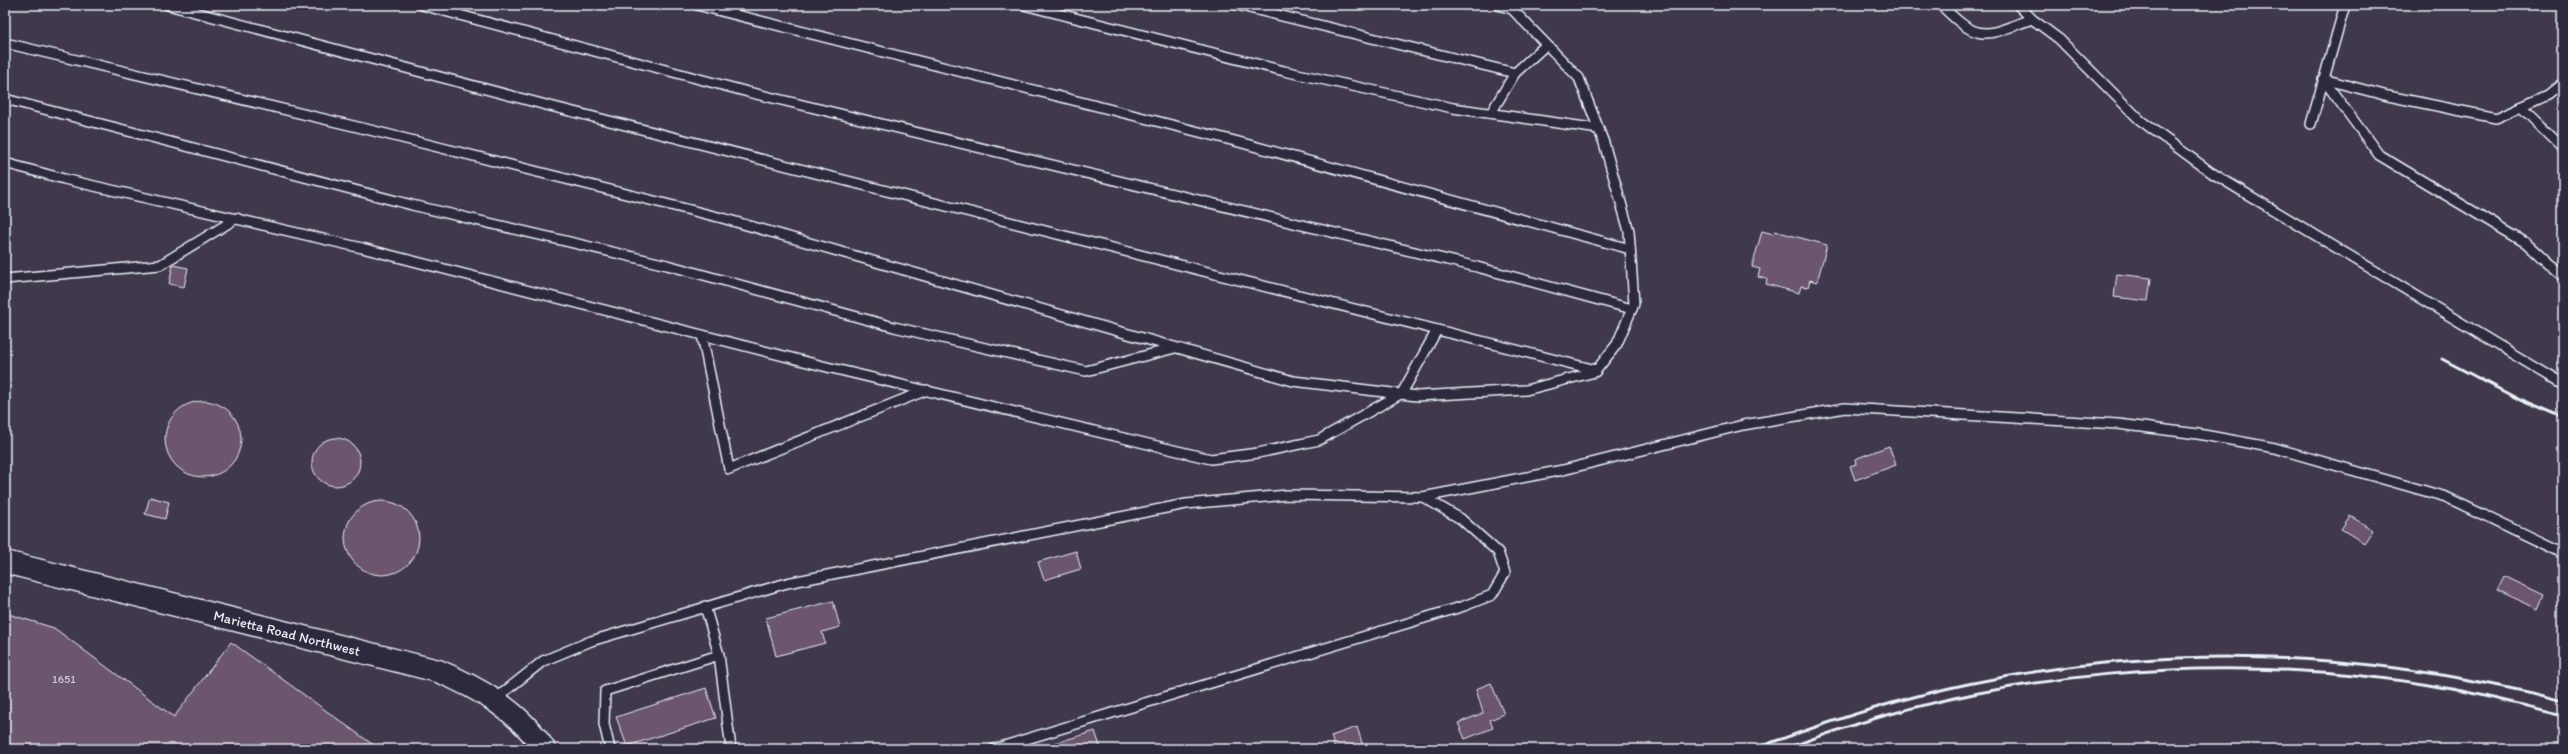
<svg xmlns="http://www.w3.org/2000/svg" width="2568" height="754" font-family="Itim,sans-serif">
	<style>
		.built { fill: #41384b }
		.building { fill: #6c576d; stroke: #e8f1f8 }
		.lines { fill: none; stroke-linecap: round; stroke-linejoin: round }
		.service-casing { stroke: #e8f1f8; stroke-width: 12 }
		.tertiary-casing { stroke: #e8f1f8; stroke-width: 25 }
		.service { stroke: #2f2a3d; stroke-width: 9 }
		.tertiary { stroke: #2f2a3d; stroke-width: 22 }
		.rail { stroke: #e8f1f8; stroke-width: 3 }
		.labels { text-anchor: middle; stroke-width: 3.5; stroke-linejoin: round; paint-order: stroke }
		.number-label { font-size: 12px; fill: #c9cad5 }
		.street-label { font-size: 14px; fill: #e8f1f8; stroke: #2f2a3d }
	</style>
	<rect width="100%" height="100%" fill="#2f2a3d"/>
	<filter id="ink" filterUnits="userSpaceOnUse"><feTurbulence type="fractalNoise" baseFrequency=".025" numOctaves="2"/><feDisplacementMap in="SourceGraphic" scale="8" xChannelSelector="R" yChannelSelector="G"/><feConvolveMatrix kernelMatrix="1 2 1 2 8 2 1 2 1" color-interpolation-filters="sRGB"/></filter>
	<g filter="url(#ink)">
		<!-- built -->
		<rect class="built" x="5" y="5" width="2558" height="744"/>
		<!-- building -->
		<g class="building">
			<path d="M1762 231 1774 234 1775 231 1827 245 1817 282 1810 280 1808 287 1801 286 1799 293 1766 284 1767 279 1758 277 1760 269 1752 267Z"/>
			<path d="M173 265 188 268 184 287 169 284Z"/>
			<path d="M2117 274 2151 278 2148 301 2114 297Z"/>
			<circle cx="203" cy="439" r="38"/>
			<circle cx="336" cy="462" r="24"/>
			<path d="M1889 446 1896 465 1855 480 1850 466 1856 464 1855 459Z"/>
			<path d="M150 497 169 502 165 519 145 514Z"/>
			<circle cx="382" cy="538" r="37"/>
			<path d="M2350 516 2373 530 2364 543 2341 529Z"/>
			<path d="M1076 551 1081 569 1044 580 1038 562Z"/>
			<path d="M2504 576 2544 595 2538 609 2497 590Z"/>
			<path d="M833 601 840 627 822 632 825 643 776 656 766 618Z"/>
			<path d="M5 613 54 628 174 717 231 642 379 749H5Z"/>
			<path d="M1491 683 1504 714 1490 720 1493 728 1465 739 1458 723 1483 713 1476 689Z"/>
			<path d="M706 688 716 718 627 746 616 717Z"/>
			<path d="M1357 727 1364 749H1335L1331 736Z"/>
			<path d="M1095 731 1101 749H1049V745Z"/>
		</g>
		<g class="lines">
			<!-- service casing -->
			<g class="service-casing">
				<g id="service">
					<path d="M168 5 546 105 1596 370"/>
					<path d="M422 5 748 92 1477 267 1632 309"/>
					<path d="M697 5 1235 141 1630 249"/>
					<path d="M1024 5 1284 71 1453 108 1599 129"/>
					<path d="M1237 5 1515 73 1546 45"/>
					<path d="M1941 5C1980 44 1984 36 2032 19"/>
					<path d="M2018 5 2032 19 2059 39 2140 120 2212 173 2563 384"/>
					<path d="M5 43 366 129 722 218 1293 381 1417 396 1526 390 1595 372 1617 344 1634 304 1629 231 1604 143 1579 78 1512 9 1498 5"/>
					<path d="M2323 79 2379 155 2526 243 2563 277"/>
					<path d="M2323 79 2388 96 2496 118 2548 95 2563 83"/>
					<path d="M5 99 412 205 667 265 894 327 1086 371 1175 348"/>
					<path d="M2521 107 2563 148"/>
					<path d="M1491 113 1515 73"/>
					<path d="M2311 124 2345 5"/>
					<path d="M5 163 64 179 362 248 827 367 1211 459 1258 453 1319 440 1365 414 1402 393 1437 330"/>
					<path d="M5 279 160 265 237 218"/>
					<path d="M702 335 729 469 927 390"/>
					<path d="M719 655 731 749"/>
					<path d="M494 700 543 661 591 641 787 583 1186 504 1287 495 1423 497 1563 470 1743 425 1845 408 2118 424 2198 434 2275 448 2446 497 2563 553"/>
					<path d="M610 749 604 724 605 691 719 655 705 606"/>
					<path d="M994 749 1464 606 1492 595 1505 573 1498 552 1461 519 1423 497"/>
				</g>
			</g>
			<!-- tertiary casing -->
			<g class="tertiary-casing">
				<path id="tertiary" d="M5 562 438 671C479 688 519 711 544 749"/>
			</g>
			<!-- service -->
			<use href="#service" class="service"/>
			<!-- tertiary -->
			<use href="#tertiary" class="tertiary"/>
			<!-- rail -->
			<g class="rail">
				<path d="M2442 359 2520 400 2563 418"/>
				<path d="M1754 749C1824 723 1895 699 1968 684 2139 648 2324 648 2494 685 2517 690 2541 694 2563 701"/>
				<path d="M1785 749C1989 670 2219 650 2435 686 2478 693 2520 705 2563 715"/>
			</g>
		</g>
	</g>
	<g class="labels">
		<!-- number labels -->
		<g class="number-label">
			<text x="64" y="683">1651</text>
		</g>
		<!-- street labels -->
		<g class="street-label">
			<text transform="translate(287 633) rotate(14)" y="5">Marietta Road Northwest</text>
		</g>
	</g>
	<!-- margin -->
	<rect width="2568" height="754" fill="none" stroke="#2f2a3d" stroke-width="20"/>
	<rect x="10" y="10" width="2548" height="734" fill="none" stroke="#e8f1f8" stroke-width="1.5" filter="url(#ink)"/>
</svg>
